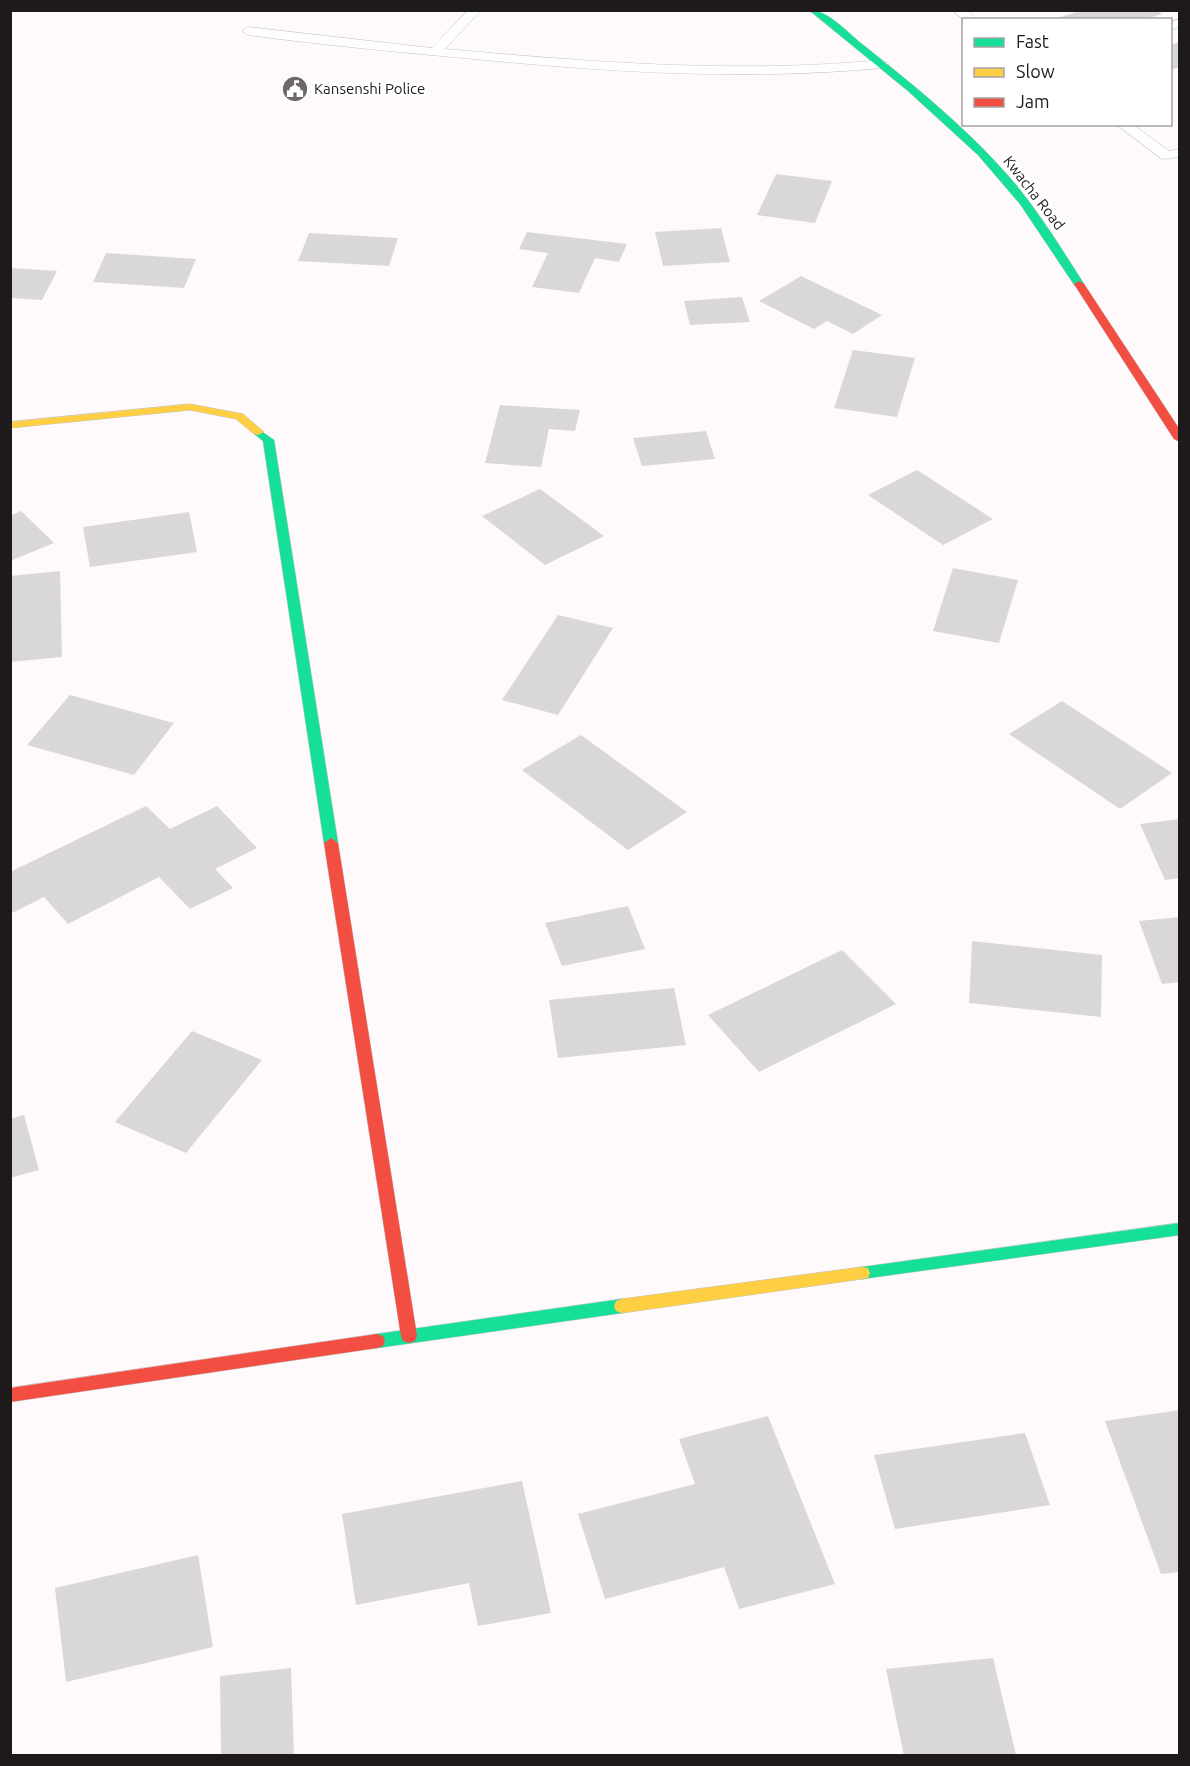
<svg xmlns="http://www.w3.org/2000/svg" width="1190" height="1766" font-family="Ubuntu,sans-serif">
	<style>
		.building { fill: #dad7d8 }
		.lines { fill: none; stroke-linecap: round; stroke-linejoin: round }
		.lane-casing { stroke: #c4c1c2; stroke-width: 1 }
		.fast-casing { stroke: #c4c1c2; stroke-width: 1 }
		.slow-casing { stroke: #c4c1c2; stroke-width: 1 }
		.jam-casing { stroke: #c4c1c2; stroke-width: 1 }
		.lane { fill: #fffeff; fill-rule: evenodd }
		.fast { fill: #16e098; fill-rule: evenodd }
		.slow { fill: #ffcf43; fill-rule: evenodd }
		.jam { fill: #f24e42; fill-rule: evenodd }
		.labels { text-anchor: middle; stroke-width: 6; stroke-linejoin: round; paint-order: stroke }
		.far-poi-label { font-size: 15px; fill: #1e1a1b; stroke: #fff; text-anchor: start }
		.far-street-label { font-size: 15px; fill: #1e1a1b; stroke: #fff }
	</style>
	<rect width="100%" height="100%" fill="#fefafc"/>
	<!-- building -->
	<g class="building">
		<path d="M1083 10H1157L1162 14 1142 20H1051Z"/>
		<path d="M1180 42V67L1170 70V45Z"/>
		<path d="M776 174 832 181 815 223 757 215Z"/>
		<path d="M721 228 730 262 663 266 655 232Z"/>
		<path d="M527 232 627 244 619 262 595 258 579 293 532 287 548 253 519 249Z"/>
		<path d="M309 233 398 238 389 266 298 261Z"/>
		<path d="M106 253 196 259 184 288 93 282Z"/>
		<path d="M10 268 57 271 42 300 10 298Z"/>
		<path d="M801 276 882 315 853 334 827 321 814 329 759 301Z"/>
		<path d="M742 297 750 322 690 325 684 301Z"/>
		<path d="M853 350 915 358 897 417 834 408Z"/>
		<path d="M500 405 580 410 575 431 549 429 541 467 485 463Z"/>
		<path d="M706 431 715 459 642 466 633 438Z"/>
		<path d="M917 470 993 519 943 545 868 495Z"/>
		<path d="M540 489 604 536 545 565 482 516Z"/>
		<path d="M21 511 54 543 10 561V516Z"/>
		<path d="M189 512 197 552 90 567 83 527Z"/>
		<path d="M953 568 1018 580 999 643 933 631Z"/>
		<path d="M60 571 62 657 10 662V576Z"/>
		<path d="M558 615 613 628 558 715 502 700Z"/>
		<path d="M70 695 174 723 134 775 27 745Z"/>
		<path d="M1062 701 1172 773 1120 809 1009 734Z"/>
		<path d="M581 735 687 812 628 850 522 770Z"/>
		<path d="M146 806 170 829 217 806 257 848 215 869 233 888 190 909 159 877 68 924 44 897 10 914V872Z"/>
		<path d="M1180 819V878L1165 880 1140 824Z"/>
		<path d="M628 906 645 949 562 966 545 923Z"/>
		<path d="M1180 917V982L1162 984 1139 921Z"/>
		<path d="M972 941 1102 955 1101 1017 969 1003Z"/>
		<path d="M842 950 896 1004 759 1072 708 1015Z"/>
		<path d="M674 988 686 1045 558 1058 549 1000Z"/>
		<path d="M192 1031 262 1060 186 1153 115 1122Z"/>
		<path d="M24 1115 39 1170 10 1178V1119Z"/>
		<path d="M1180 1410V1572L1161 1574 1105 1421Z"/>
		<path d="M768 1416 835 1584 739 1609 724 1567 605 1599 578 1514 695 1484 679 1439Z"/>
		<path d="M1025 1433 1050 1505 895 1529 874 1455Z"/>
		<path d="M522 1481 551 1613 478 1626 469 1583 356 1605 342 1514Z"/>
		<path d="M198 1555 213 1647 66 1682 55 1588Z"/>
		<path d="M993 1658 1016 1755 904 1756 886 1669Z"/>
		<path d="M291 1668 294 1756H221L220 1676Z"/>
	</g>
	<g class="lines">
		<!-- lane casing -->
		<g class="lane-casing">
			<g id="lane">
				<path d="M468 10H481L445 49C591 62 736 74 882 60L889 64 882 68C745 81 610 72 474 59 398 52 323 45 248 35L242 31 248 27 432 48Z"/>
				<path d="M952 10H967L977 20H964Z"/>
				<path d="M1180 19V27L1170 30V22Z"/>
				<path d="M1116 124H1132L1169 151 1180 149V157L1162 159Z"/>
			</g>
		</g>
		<!-- fast casing -->
		<g class="fast-casing">
			<g id="fast">
				<path d="M809 10C828 10 847 32 862 44 916 87 972 132 1017 186 1042 217 1063 251 1084 284L1083 286H1075L1020 204 978 155 908 91Z"/>
				<path d="M258 429 274 440 338 843 331 848 324 843 263 441 252 432Z"/>
				<path d="M1180 1223V1235L862 1279 856 1278 854 1273 856 1268 862 1267Z"/>
				<path d="M622 1299 628 1301 630 1306 628 1311 622 1313 377 1348 371 1346 369 1341 371 1336 377 1334Z"/>
			</g>
		</g>
		<!-- slow casing -->
		<g class="slow-casing">
			<g id="slow">
				<path d="M190 404 243 414 264 432 258 435 254 434 236 419 190 410 10 428V422Z"/>
				<path d="M862 1267 868 1268 870 1273 868 1278 862 1279 622 1313 616 1311 614 1306 616 1301 622 1299Z"/>
			</g>
		</g>
		<!-- jam casing -->
		<g class="jam-casing">
			<g id="jam">
				<path d="M1079 281 1084 284 1180 430V442L1174 439 1074 284Z"/>
				<path d="M331 838 338 843 417 1336 415 1341 409 1343 403 1341 401 1336 324 843Z"/>
				<path d="M377 1334 383 1336 385 1341 383 1346 377 1348 10 1402V1388Z"/>
			</g>
		</g>
		<!-- lane -->
		<use href="#lane" class="lane"/>
		<!-- fast -->
		<use href="#fast" class="fast"/>
		<!-- slow -->
		<use href="#slow" class="slow"/>
		<!-- jam -->
		<use href="#jam" class="jam"/>
	</g>
	<!-- icons -->
	<defs>
		<g id="civic-disc" transform="scale(1.35)"><circle r="9.5" fill="#6c686a" stroke="#fff"/><path d="M-.6-6.5H3V-4.5H.6V-3L4-1V1h2V6H-6V1h2V-1L-.6-3ZM-1.2 2.5V6h2.4V2.5Z" fill="#fff"/></g>
	</defs>
	<g fill-rule="evenodd">
		<use href="#civic-disc" x="295" y="89"/>
	</g>
	<g class="labels">
		<!-- far-poi labels -->
		<g class="far-poi-label">
			<text x="314" y="94">Kansenshi Police</text>
		</g>
		<!-- far-street labels -->
		<g class="far-street-label">
			<text transform="translate(1034 193) rotate(52)" y="5">Kwacha Road</text>
		</g>
	</g>
	<!-- border -->
	<rect width="1190" height="1766" fill="none" stroke="#1e1a1b" stroke-width="24"/>
	<!-- legend -->
	<rect x="962" y="18" width="210" height="108" fill="#ffffff" stroke="#a5a3a4" stroke-width="1.5"/>
	<rect x="974" y="38" width="30" height="9" fill="#16e098" stroke="#a5a3a4" stroke-width="1.5"/>
	<text x="1016" y="48" font-size="18" fill="#1e1a1b">Fast</text>
	<rect x="974" y="68" width="30" height="9" fill="#ffcf43" stroke="#a5a3a4" stroke-width="1.5"/>
	<text x="1016" y="78" font-size="18" fill="#1e1a1b">Slow</text>
	<rect x="974" y="98" width="30" height="9" fill="#f24e42" stroke="#a5a3a4" stroke-width="1.5"/>
	<text x="1016" y="108" font-size="18" fill="#1e1a1b">Jam</text>
</svg>
